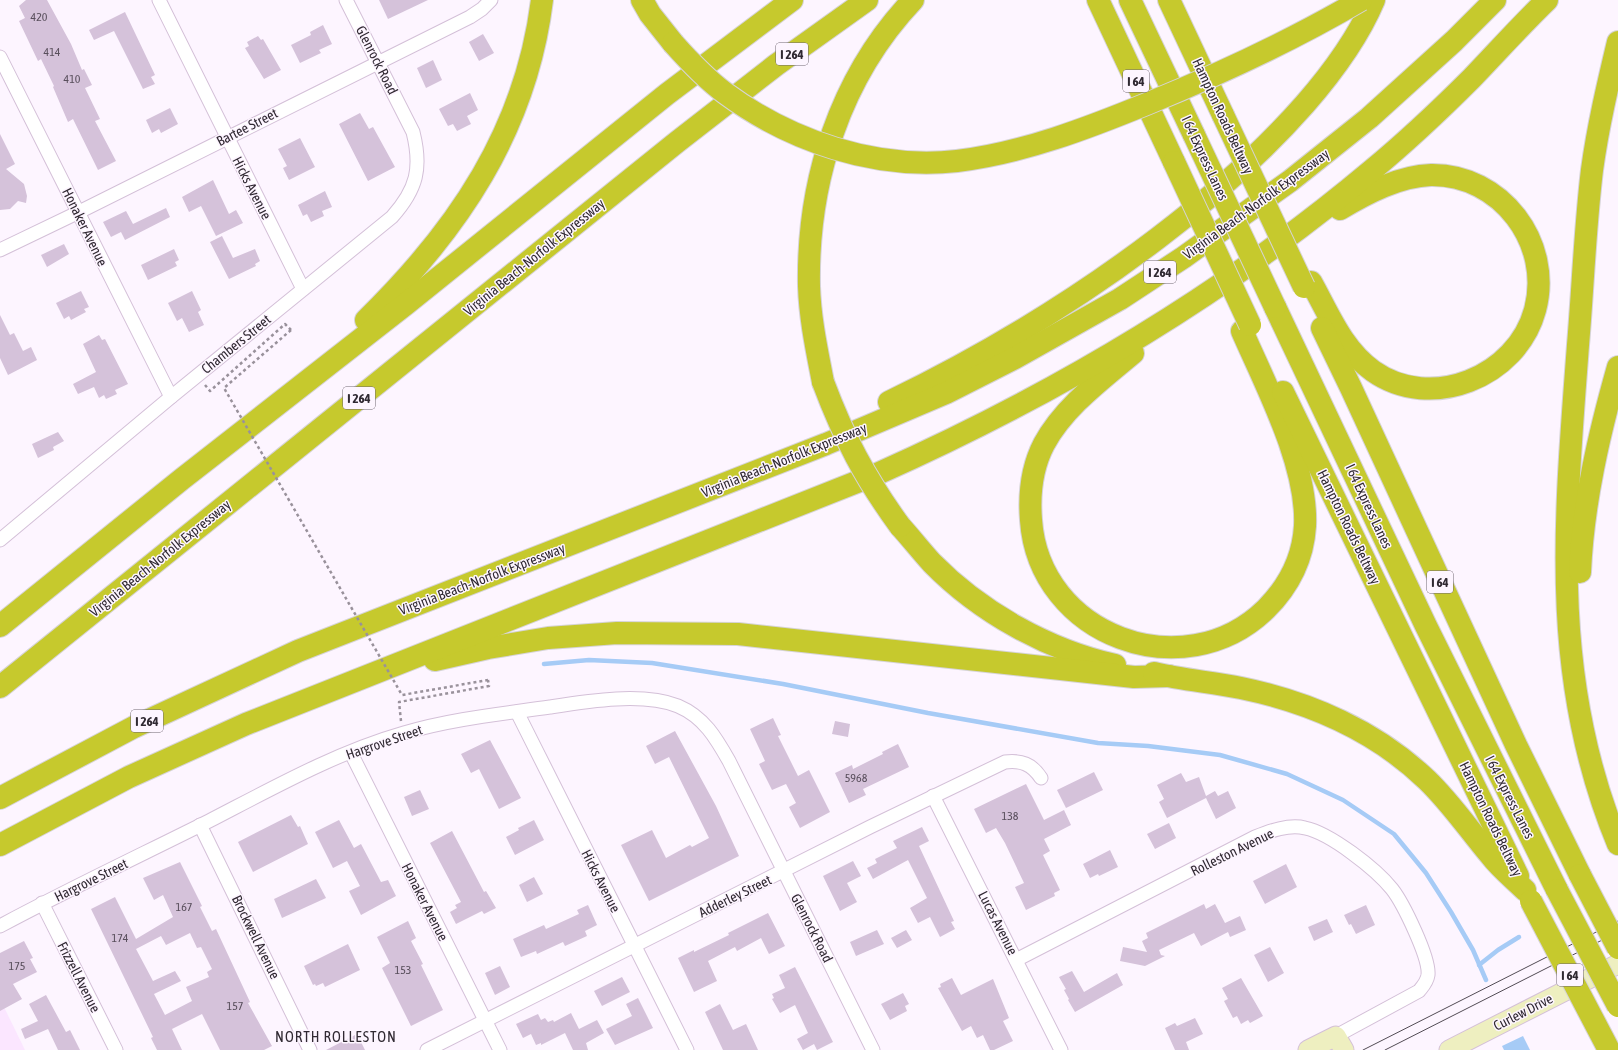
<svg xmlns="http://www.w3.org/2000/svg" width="1618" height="1050" font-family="'Asap Condensed',sans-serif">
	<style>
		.built { fill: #fbe6ff }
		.water { fill: #a6cbf6 }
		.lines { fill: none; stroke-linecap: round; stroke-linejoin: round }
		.stream { stroke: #a6cbf6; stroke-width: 4.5 }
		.building { fill: #d5c2da; fill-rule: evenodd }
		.street-casing { stroke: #d4c0d8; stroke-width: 15 }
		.secondary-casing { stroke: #d4c0d8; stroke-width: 21 }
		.highway-casing { stroke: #d6d4d6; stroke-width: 24 }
		.path { stroke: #99919b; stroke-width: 2.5; stroke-dasharray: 3 3; stroke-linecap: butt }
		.street { stroke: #fff; stroke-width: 13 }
		.secondary { stroke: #eeefc0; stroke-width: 19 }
		.highway { stroke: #c6c92d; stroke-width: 22 }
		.tram { stroke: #524b54; stroke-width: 1 }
		.highway-bridge-casing { stroke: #d6d4d6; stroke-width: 24; stroke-linecap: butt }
		.path-bridge { stroke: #99919b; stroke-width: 2.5; stroke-dasharray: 3 3; stroke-linecap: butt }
		.highway-bridge { stroke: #c6c92d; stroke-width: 22 }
		.labels { text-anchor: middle; stroke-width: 3; stroke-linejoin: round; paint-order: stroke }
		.number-label { font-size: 12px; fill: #594f5c }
		.shield { fill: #fdf5ff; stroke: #6e6670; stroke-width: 1 }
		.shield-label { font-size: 13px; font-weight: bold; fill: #302932 }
		.street-label { font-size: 14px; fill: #302932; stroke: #fdf5ff }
		.neighbourhood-label { font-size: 15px; letter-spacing: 1px; fill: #302932; stroke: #fdf5ff }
	</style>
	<rect width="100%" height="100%" fill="#fdf5ff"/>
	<!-- built -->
	<path class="built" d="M0 999 25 1050H0Z"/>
	<!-- water -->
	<path class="water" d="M1523 1036 1530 1050H1504L1502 1046Z"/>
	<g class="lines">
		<!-- stream -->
		<g class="stream">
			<path d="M544 664 589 660 652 663 783 684 928 713 1098 743 1148 746 1220 755 1287 774 1343 800 1394 834 1426 873 1451 912 1473 950 1486 980"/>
			<path d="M1479 965 1498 950 1519 937"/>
		</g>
	</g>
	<!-- building -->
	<g class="building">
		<path d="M26 0H47L71 44 82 70 84 69 92 85 85 88 100 119 95 121 116 161 98 170 73 119 68 122 53 87 54 86 41 59 38 61 19 21 25 18 19 6Z"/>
		<path d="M379 0H428L388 19Z"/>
		<path d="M125 12 155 75 151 77 155 84 143 89 114 31 94 40 89 30Z"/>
		<path d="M323 25 332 44 319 50 321 53 300 63 291 45 311 35 310 32Z"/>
		<path d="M483 34 494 53 479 61 469 42Z"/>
		<path d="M258 36 261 40 263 39 281 70 264 79 245 48 249 46 247 42Z"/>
		<path d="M433 60 442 80 426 88 417 68Z"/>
		<path d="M470 93 478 110 467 116 471 124 457 131 453 124 448 126 439 109Z"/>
		<path d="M170 108 178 124 161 133 159 129 152 133 146 120Z"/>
		<path d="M360 113 369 129 373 127 395 167 368 181 339 124Z"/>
		<path d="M0 134 15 164 6 169 24 184 27 196 26 203 18 201 10 209 0 210Z"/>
		<path d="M300 138 315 167 289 180 283 168 287 166 278 149Z"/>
		<path d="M213 180 229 214 236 210 243 223 216 236 201 206 189 212 182 197Z"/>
		<path d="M325 191 332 207 322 211 324 216 311 222 307 214 303 216 298 205Z"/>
		<path d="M166 208 170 217 125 240 121 232 111 237 103 222 126 211 133 224Z"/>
		<path d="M222 236 233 258 255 249 260 261 255 264 256 266 229 279 210 242Z"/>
		<path d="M64 244 69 254 47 267 41 255Z"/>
		<path d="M174 249 179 260 175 262 177 266 148 280 141 265Z"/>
		<path d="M81 291 89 307 84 309 86 312 71 320 69 316 64 319 56 303Z"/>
		<path d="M192 291 201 310 198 312 204 325 189 332 182 318 177 321 168 303Z"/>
		<path d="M0 315 10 335 14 333 23 351 31 347 37 360 8 375 0 358Z"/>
		<path d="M99 335 102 340 105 339 128 384 115 390 117 394 106 399 104 395 99 398 94 387 78 394 73 384 96 372 83 344Z"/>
		<path d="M58 432 64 441 53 447 54 450 38 458 32 444Z"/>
		<path d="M773 718 781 735 778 736 798 776 809 770 830 812 800 828 789 807 796 803 786 784 772 790 759 764 765 761 750 729Z"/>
		<path d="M835 721 850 724 848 737 832 734Z"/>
		<path d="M675 731 716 806 739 856 649 901 621 845 652 830 666 858 690 845 692 847 709 838 669 757 655 764 646 746Z"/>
		<path d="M490 740 521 798 499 809 479 769 471 773 461 754Z"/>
		<path d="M898 744 909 767 863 789 866 795 849 803 835 773 852 765 853 769 883 754 882 752Z"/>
		<path d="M1094 772 1103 790 1066 808 1057 790Z"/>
		<path d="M1181 773 1186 782 1199 777 1206 796 1215 791 1218 796 1228 791 1236 808 1216 819 1206 798 1167 818 1159 802 1164 799 1157 785Z"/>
		<path d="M1026 784 1044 820 1064 810 1071 825 1044 839 1050 851 1043 855 1060 890 1054 893 1055 896 1026 910 1015 887 1024 883 1005 843 996 828 986 833 974 809Z"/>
		<path d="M420 790 429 809 412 816 404 797Z"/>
		<path d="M291 815 298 827 300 826 308 844 253 872 238 842Z"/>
		<path d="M339 820 354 848 361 844 381 882 388 880 396 896 361 915 349 891 360 886 347 861 333 868 315 832Z"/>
		<path d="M534 820 544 840 515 855 506 837 519 830 518 828Z"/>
		<path d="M1169 823 1176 838 1155 849 1147 834Z"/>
		<path d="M922 827 929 841 919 846 954 921 951 922 955 929 940 937 930 917 918 923 910 908 927 898 908 860 873 879 867 868 877 863 875 859 897 848 893 841Z"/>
		<path d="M452 831 484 892 486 891 496 908 484 914 482 911 456 924 450 912 457 908 455 905 461 902 430 843Z"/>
		<path d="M1110 850 1118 867 1099 876 1098 874 1090 878 1083 864Z"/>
		<path d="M853 861 861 876 847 883 857 902 840 911 823 876Z"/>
		<path d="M180 862 202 906 200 907 212 931 216 929 250 1002 248 1003 272 1046 264 1050H220L202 1014 172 1029 182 1050H157L151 1038 153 1037 91 909 115 897 136 939 173 917 163 895 154 900 143 878ZM190 933 197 948 201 947 212 969 207 972 209 977 186 987 192 1001 165 1015 154 994 181 981 175 971 153 981 136 949 161 936 166 945Z"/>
		<path d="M1286 864 1297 887 1265 904 1253 881Z"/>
		<path d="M534 877 543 894 527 902 519 885Z"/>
		<path d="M316 879 326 898 282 918 274 899Z"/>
		<path d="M1204 904 1206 909 1215 904 1225 923 1240 916 1246 930 1230 937 1228 932 1201 946 1194 933 1159 950 1161 955 1165 956 1145 966 1120 961 1123 947 1147 952 1142 941 1148 938 1146 933Z"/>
		<path d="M588 905 597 925 585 931 587 936 565 946 563 942 537 954 536 951 521 957 513 939 544 925 546 929 579 914 577 910Z"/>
		<path d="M1366 905 1375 925 1356 934 1351 924 1349 925 1344 915Z"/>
		<path d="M768 913 785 946 769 954 761 938 737 951 735 947 708 961 717 981 694 992 678 958 694 950V952L729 935 728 933Z"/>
		<path d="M1327 919 1333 932 1314 941 1308 927Z"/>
		<path d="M408 921 416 938 411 941 423 964 421 965 443 1010 411 1026 382 968 390 963 377 937Z"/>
		<path d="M877 930 884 944 856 956 850 942Z"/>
		<path d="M906 930 912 940 897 948 891 938Z"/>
		<path d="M24 941 33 958 30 959 37 972 13 984 22 999 0 1011V953Z"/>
		<path d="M348 944 360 970 325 987 323 983 316 986 315 984 313 985 304 966Z"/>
		<path d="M1270 947 1284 973 1268 982 1254 955Z"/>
		<path d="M500 966 510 987 495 995 485 973Z"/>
		<path d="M795 967 833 1042 817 1050 814 1044 803 1050 797 1039 808 1033 795 1005 780 1013 772 999 774 998 772 994 785 988 779 975Z"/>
		<path d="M1072 971 1084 992 1117 973 1123 985 1075 1012 1068 1000 1069 999 1064 990 1066 989 1059 977Z"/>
		<path d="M622 977 630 992 602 1006 594 991Z"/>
		<path d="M952 978 961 995 993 979 1009 1018 1003 1021 1013 1041 994 1050H990L983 1035 977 1038 971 1026 962 1031 938 988 941 987 940 984Z"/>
		<path d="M1241 978 1263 1016 1250 1023 1248 1020 1241 1024 1237 1016 1233 1018 1224 1001 1228 999 1222 988Z"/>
		<path d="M903 993 909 1004 905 1006 907 1011 890 1020 881 1004Z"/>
		<path d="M46 995 66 1032 70 1030 80 1050H58L48 1029 25 1039 21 1029 38 1021 29 1004Z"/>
		<path d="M638 998 653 1028 615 1045 606 1029 632 1016 626 1004Z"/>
		<path d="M720 1004 733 1030 746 1024 758 1050H723L705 1012Z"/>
		<path d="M571 1013 579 1029 597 1020 604 1033 586 1043 588 1050H573L565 1033 541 1045V1043L536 1045 531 1034 523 1038 516 1024 538 1014 541 1020 545 1018 548 1022 553 1020 554 1022Z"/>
		<path d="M1195 1018 1203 1034 1186 1042 1189 1050H1175L1165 1028 1175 1023 1177 1026Z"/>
		<path d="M357 1034 365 1050H326Z"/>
	</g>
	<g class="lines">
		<!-- street casing -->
		<g class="street-casing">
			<g id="street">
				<path d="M159 0 303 289"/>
				<path d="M0 57 171 397"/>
				<path d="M0 250 79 212 470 17 482 9 491 0"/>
				<path d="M0 540 171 397 392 217C417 189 422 168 413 132L346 0"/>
				<path d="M517 712 687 1050"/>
				<path d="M351 753 500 1050"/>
				<path d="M933 796 1061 1050"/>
				<path d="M200 825 310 1050"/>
				<path d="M42 903 116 1050"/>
				<path d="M0 926C69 889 139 856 209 821 271 789 337 752 404 733 451 719 501 714 550 707 588 701 643 692 678 706 704 717 716 738 729 761L873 1050"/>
				<path d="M1016 960 1255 837C1270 831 1289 824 1305 828 1330 833 1376 869 1392 889 1403 903 1430 958 1428 975 1427 982 1423 986 1419 991L1336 1036"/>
				<path d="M427 1050 870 827 1005 762C1021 760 1032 764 1041 778"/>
			</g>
		</g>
		<!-- secondary casing -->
		<g class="secondary-casing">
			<g id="secondary">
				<path d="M1308 1050 1336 1036 1344 1050"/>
				<path d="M1449 1050 1618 964"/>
			</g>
		</g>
		<!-- highway casing -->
		<g class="highway-casing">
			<g id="highway">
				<path d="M642 0 650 14 673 43"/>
				<path d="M1098 0 1174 162"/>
				<path d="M1130 0 1194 135"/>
				<path d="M1169 0 1223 115"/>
				<path d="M1618 42C1608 84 1598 126 1592 170 1585 228 1583 286 1578 345 1565 519 1549 678 1618 844"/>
				<path d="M1311 282C1329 314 1342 349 1373 371 1431 412 1517 377 1535 310 1553 243 1501 174 1431 175 1399 176 1367 193 1340 209"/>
				<path d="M1275 307 1426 626 1557 890"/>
				<path d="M366 320C458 230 526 130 542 0"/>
				<path d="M1322 328 1351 388 1516 745 1580 875"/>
				<path d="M1133 353C1101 380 1064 407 1044 444 1032 467 1029 495 1031 520 1039 636 1184 689 1266 609 1289 586 1303 559 1305 526 1308 465 1266 386 1242 331"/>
				<path d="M823 382C817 351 810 319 809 286 807 181 840 77 913 0"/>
				<path d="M1283 392 1518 876"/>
				<path d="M889 402C984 356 1074 302 1158 238 1211 198 1261 154 1305 104 1332 73 1358 38 1374 0"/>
				<path d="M900 526C911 538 921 551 932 563 980 612 1048 650 1115 665"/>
				<path d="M1580 572C1583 503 1599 434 1618 367"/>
				<path d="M0 626 182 479 406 304 667 94 792 0"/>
				<path d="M435 660 488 648 548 638 617 633 738 634 1134 677 1169 676"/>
				<path d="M1154 673C1183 680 1212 682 1241 688 1309 702 1376 731 1427 780 1451 803 1469 830 1491 856 1501 869 1514 879 1525 890"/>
				<path d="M0 687 677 142 776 65 867 0"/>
				<path d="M0 798 134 727 298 651 826 444 946 393 1015 358 1120 299 1184 257 1290 181 1369 118 1454 41 1495 0"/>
				<path d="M0 845 129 777 246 724 877 474C1054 395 1222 296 1371 171 1406 142 1440 110 1472 78 1497 52 1521 25 1547 0"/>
			</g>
		</g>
		<!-- path -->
		<g class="path">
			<path d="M205 385 210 391 285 324 291 330"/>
			<path d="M401 721 399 702 489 686 488 680"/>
		</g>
		<!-- street -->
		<use href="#street" class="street"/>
		<!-- secondary -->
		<use href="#secondary" class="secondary"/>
		<!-- highway -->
		<use href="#highway" class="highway"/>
		<!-- tram -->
		<g class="tram">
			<path d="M1363 1050 1618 921"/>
			<path d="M1385 1050 1618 932"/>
		</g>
		<!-- highway-bridge casing -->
		<g class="highway-bridge-casing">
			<g id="highway-bridge">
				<path d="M673 43C689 61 706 79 725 93 790 141 875 170 957 161 1023 153 1088 128 1149 103 1222 73 1293 40 1361 0"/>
				<path d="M1223 115 1304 287"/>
				<path d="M1194 135 1275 307"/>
				<path d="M1174 162 1250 325"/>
				<path d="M823 382C844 438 865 478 900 526"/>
				<path d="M1580 875 1618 948"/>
				<path d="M1557 890 1618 1006"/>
				<path d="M1531 901 1609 1050"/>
			</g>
		</g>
		<!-- path-bridge -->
		<path class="path-bridge" d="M291 330 224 388 402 695 488 680"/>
		<!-- highway-bridge -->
		<use href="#highway-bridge" class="highway-bridge"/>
	</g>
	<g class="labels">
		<!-- number labels -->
		<g class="number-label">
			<text x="39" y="21">420</text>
			<text x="52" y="56">414</text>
			<text x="72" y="83">410</text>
			<text x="856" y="782">5968</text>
			<text x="1010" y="820">138</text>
			<text x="184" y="911">167</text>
			<text x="120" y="942">174</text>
			<text x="17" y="970">175</text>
			<text x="403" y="974">153</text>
			<text x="235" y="1010">157</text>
		</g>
		<!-- shield labels -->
		<g class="shield">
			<rect x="776" y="43" width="32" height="22" rx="3"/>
			<rect x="1123" y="70" width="26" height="22" rx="3"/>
			<rect x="1144" y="261" width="32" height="22" rx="3"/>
			<rect x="343" y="387" width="32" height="22" rx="3"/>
			<rect x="1427" y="571" width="26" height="22" rx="3"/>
			<rect x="131" y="710" width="32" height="22" rx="3"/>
			<rect x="1557" y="964" width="26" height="22" rx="3"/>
		</g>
		<g class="shield-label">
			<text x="792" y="59">I 264</text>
			<text x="1136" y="86">I 64</text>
			<text x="1160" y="277">I 264</text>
			<text x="359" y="403">I 264</text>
			<text x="1440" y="587">I 64</text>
			<text x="147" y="726">I 264</text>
			<text x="1570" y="980">I 64</text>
		</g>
		<!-- street labels -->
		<g class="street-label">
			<text transform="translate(377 60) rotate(63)" y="5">Glenrock Road</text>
			<text transform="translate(1223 116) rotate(65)" y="5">Hampton Roads Beltway</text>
			<text transform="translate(247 127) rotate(-27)" y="5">Bartee Street</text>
			<text transform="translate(1205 158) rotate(65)" y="5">I 64 Express Lanes</text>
			<text transform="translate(252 188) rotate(63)" y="5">Hicks Avenue</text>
			<text transform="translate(1256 204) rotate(-36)" y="5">Virginia Beach-Norfolk Expressway</text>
			<text transform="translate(85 227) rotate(64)" y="5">Honaker Avenue</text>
			<text transform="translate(534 257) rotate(-39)" y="5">Virginia Beach-Norfolk Expressway</text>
			<text transform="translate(236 344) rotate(-39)" y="5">Chambers Street</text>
			<text transform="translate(784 460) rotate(-22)" y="5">Virginia Beach-Norfolk Expressway</text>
			<text transform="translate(1369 506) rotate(65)" y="5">I 64 Express Lanes</text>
			<text transform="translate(1349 527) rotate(64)" y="5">Hampton Roads Beltway</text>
			<text transform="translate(160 558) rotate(-39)" y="5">Virginia Beach-Norfolk Expressway</text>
			<text transform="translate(482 579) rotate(-21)" y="5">Virginia Beach-Norfolk Expressway</text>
			<text transform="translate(384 742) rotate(-19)" y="5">Hargrove Street</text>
			<text transform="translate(1510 797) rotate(63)" y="5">I 64 Express Lanes</text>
			<text transform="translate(1491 819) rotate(64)" y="5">Hampton Roads Beltway</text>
			<text transform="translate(1232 852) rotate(-26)" y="5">Rolleston Avenue</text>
			<text transform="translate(91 880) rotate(-26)" y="5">Hargrove Street</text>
			<text transform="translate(601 881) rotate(63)" y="5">Hicks Avenue</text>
			<text transform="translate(735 896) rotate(-26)" y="5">Adderley Street</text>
			<text transform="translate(425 902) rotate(63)" y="5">Honaker Avenue</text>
			<text transform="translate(998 923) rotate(63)" y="5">Lucas Avenue</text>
			<text transform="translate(812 928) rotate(63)" y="5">Glenrock Road</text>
			<text transform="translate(256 937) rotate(64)" y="5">Brockwell Avenue</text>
			<text transform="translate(79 977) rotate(63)" y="5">Frizzell Avenue</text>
			<text transform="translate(1523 1012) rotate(-27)" y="5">Curlew Drive</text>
		</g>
		<!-- neighbourhood labels -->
		<g class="neighbourhood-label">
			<text x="336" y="1042">NORTH ROLLESTON</text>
		</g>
	</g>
</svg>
